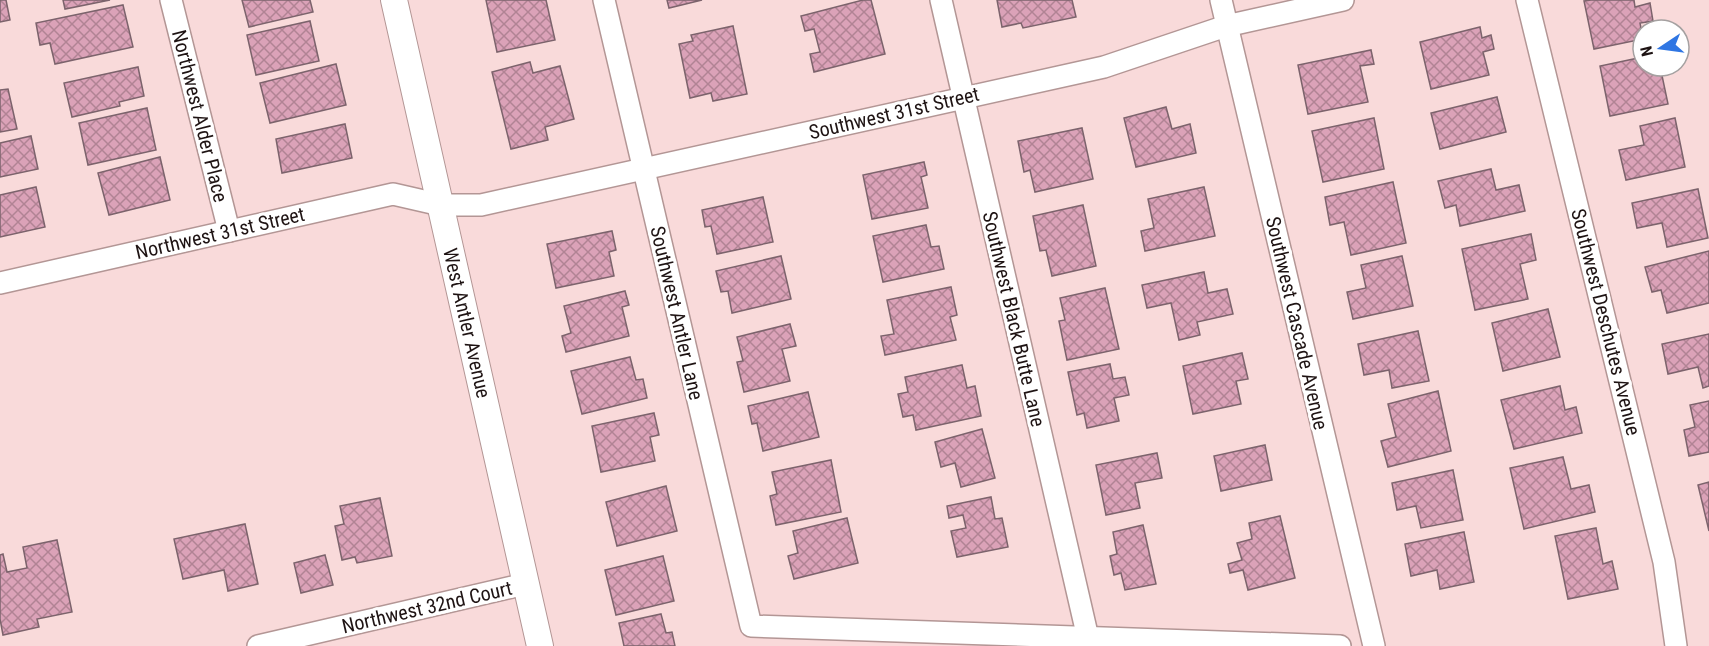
<svg xmlns="http://www.w3.org/2000/svg" width="1709" height="646" font-family="'Roboto Condensed',sans-serif">
	<style>
		.building { fill: url(#building-cross-hatch); stroke: #7c636c; stroke-width: 1.5 }
		.lines { fill: none; stroke-linecap: round; stroke-linejoin: round }
		.minor-casing { stroke: #b39695; stroke-width: 24 }
		.tertiary-casing { stroke: #b39695; stroke-width: 28 }
		.minor { stroke: #fff; stroke-width: 21 }
		.tertiary { stroke: #fff; stroke-width: 26 }
		.labels { text-anchor: middle; stroke-width: 6; stroke-linejoin: round; paint-order: stroke }
		.street-label { font-size: 20px; fill: #1e1313; stroke: #fff }
	</style>
	<defs>
		<pattern id="building-cross-hatch" width="8" height="8" patternUnits="userSpaceOnUse" patternTransform="scale(1.5)"><rect width="8" height="8" fill="#dba2b8"/><path d="M0 0l8 8M0 8l8-8" fill="none" stroke="#b18394"/></pattern>
	</defs>
	<rect width="100%" height="100%" fill="#f9dada"/>
	<!-- building -->
	<g class="building">
		<path d="M0 0H6L10 20 0 22Z"/>
		<path d="M63 0H110L65 9Z"/>
		<path d="M242 0H310L313 12 249 27Z"/>
		<path d="M486 0H546L555 40 497 52Z"/>
		<path d="M667 0H702L669 8Z"/>
		<path d="M863 0H871L885 54 814 72 810 54 820 52 814 29 805 31 801 16Z"/>
		<path d="M997 0H1072L1076 17 1023 28 1021 23 1002 27Z"/>
		<path d="M1591 0H1634L1635 7 1650 3 1653 21 1640 23 1643 39 1594 49 1584 1Z"/>
		<path d="M123 5 133 47 55 64 50 43 40 45 36 23Z"/>
		<path d="M310 21 319 61 256 75 247 35Z"/>
		<path d="M733 26 747 94 713 101 711 93 690 98 679 44 693 41 691 35Z"/>
		<path d="M1480 27 1482 38 1491 35 1494 49 1483 52 1489 75 1431 89 1420 42Z"/>
		<path d="M1371 50 1374 64 1360 66 1368 102 1308 114 1298 65Z"/>
		<path d="M1643 57V66H1660L1668 104 1610 116 1600 66Z"/>
		<path d="M530 62 533 73 560 66 574 119 545 127 548 140 511 149 492 72Z"/>
		<path d="M336 64 346 105 270 123 260 83Z"/>
		<path d="M138 67 144 96 119 102 120 106 72 117 64 83Z"/>
		<path d="M8 89 17 129 0 132V90Z"/>
		<path d="M1497 97 1506 132 1440 149 1431 113Z"/>
		<path d="M1166 107 1172 129 1190 124 1196 153 1136 167 1124 118Z"/>
		<path d="M147 108 156 150 88 165 79 123Z"/>
		<path d="M1374 118 1384 169 1323 182 1312 131Z"/>
		<path d="M1675 118 1685 167 1626 180 1619 150 1644 145 1640 126Z"/>
		<path d="M345 124 352 158 282 173 276 139Z"/>
		<path d="M1082 128 1093 179 1035 192 1030 170 1024 172 1018 141Z"/>
		<path d="M31 136 38 169 0 177V143Z"/>
		<path d="M160 157 170 200 109 215 98 173Z"/>
		<path d="M924 162 927 175 921 177 928 208 872 219 863 175Z"/>
		<path d="M1491 169 1496 190 1519 185 1525 211 1460 226 1456 205 1445 208 1438 181Z"/>
		<path d="M1393 182 1406 243 1351 255 1344 222 1330 225 1325 197Z"/>
		<path d="M36 187 45 227 0 237V195Z"/>
		<path d="M1204 187 1215 236 1145 251 1141 231 1154 228 1148 199Z"/>
		<path d="M1698 189 1708 238 1667 247 1662 223 1637 228 1632 203Z"/>
		<path d="M763 197 773 242 717 254 711 226 705 227 702 210Z"/>
		<path d="M1083 205 1096 266 1052 276 1046 250 1040 251 1033 216Z"/>
		<path d="M926 225 931 247 939 246 944 269 883 282 873 236Z"/>
		<path d="M612 231 616 250 609 252 614 276 556 288 547 244Z"/>
		<path d="M1531 234 1536 260 1520 264 1528 299 1475 310 1462 249Z"/>
		<path d="M1709 251V303L1667 313 1661 290 1652 292 1645 267Z"/>
		<path d="M781 256 791 299 732 313 728 291 721 292 716 271Z"/>
		<path d="M1402 256 1413 306 1353 319 1347 292 1366 288 1361 265Z"/>
		<path d="M1204 272 1208 293 1227 289 1233 314 1197 322 1200 335 1179 340 1171 303 1147 308 1142 285Z"/>
		<path d="M951 287 957 315 950 317 956 340 885 355 881 336 894 334 887 300Z"/>
		<path d="M1105 288 1119 349 1067 360 1059 321 1065 320 1060 298Z"/>
		<path d="M625 291 629 305 622 307 629 336 566 352 562 336 571 333 564 306Z"/>
		<path d="M1548 309 1560 357 1503 371 1492 323Z"/>
		<path d="M790 324 796 346 782 349 790 381 744 392 737 362 743 361 737 337Z"/>
		<path d="M1418 331 1429 381 1392 388 1389 370 1364 375 1358 344Z"/>
		<path d="M1709 334V386L1703 388 1698 367 1668 374 1662 344Z"/>
		<path d="M1242 353 1248 379 1236 381 1241 404 1193 414 1183 366Z"/>
		<path d="M630 357 636 380 643 379 647 398 582 414 571 371Z"/>
		<path d="M1110 364 1113 379 1125 377 1129 395 1114 398 1119 421 1087 428 1084 413 1077 415 1068 372Z"/>
		<path d="M962 365 967 388 975 386 981 416 916 430 913 415 903 417 898 394 908 392 905 377Z"/>
		<path d="M1560 386 1565 410 1576 407 1582 433 1514 449 1501 400Z"/>
		<path d="M1438 391 1451 451 1388 467 1381 441 1396 437 1388 404Z"/>
		<path d="M808 392 819 437 763 451 757 423 752 424 748 406Z"/>
		<path d="M1709 401V452L1689 456 1684 430 1695 427 1690 405Z"/>
		<path d="M654 413 659 435 650 437 655 461 601 472 592 426Z"/>
		<path d="M982 429 995 478 961 487 955 463 941 467 935 442Z"/>
		<path d="M1265 445 1272 480 1221 491 1214 456Z"/>
		<path d="M1157 453 1162 478 1135 483 1140 508 1106 515 1096 465Z"/>
		<path d="M1563 457 1571 489 1589 485 1595 512 1524 529 1510 468Z"/>
		<path d="M831 460 841 512 776 525 770 496 777 494 772 472Z"/>
		<path d="M1453 470 1463 520 1421 528 1416 506 1397 510 1392 483Z"/>
		<path d="M1709 482V531L1698 485Z"/>
		<path d="M666 486 677 531 617 546 606 502Z"/>
		<path d="M991 497 995 519 1002 518 1008 547 957 557 951 531 966 528 963 515 949 518 947 506Z"/>
		<path d="M380 498 392 556 357 563 355 557 342 560 335 526 344 524 340 506Z"/>
		<path d="M1280 516 1295 578 1248 590 1243 570 1230 573 1228 564 1242 560 1237 543 1252 539 1249 523Z"/>
		<path d="M847 518 858 563 794 579 788 556 798 553 793 531Z"/>
		<path d="M245 524 258 584 228 591 224 570 183 579 174 539Z"/>
		<path d="M1143 525 1156 584 1125 590 1121 573 1114 575 1110 556 1117 554 1113 532Z"/>
		<path d="M1596 528 1603 564 1612 561 1618 589 1568 599 1555 536Z"/>
		<path d="M1464 532 1474 582 1440 589 1437 570 1411 576 1405 544Z"/>
		<path d="M57 540 72 612 37 619 39 627 3 635 0 619V555L3 554 7 572 27 568 23 547Z"/>
		<path d="M325 555 333 585 301 593 294 563Z"/>
		<path d="M663 556 674 601 616 615 605 570Z"/>
		<path d="M661 614 666 633 672 632 675 646H624L619 623Z"/>
	</g>
	<g class="lines">
		<!-- minor casing -->
		<g class="minor-casing">
			<g id="minor">
				<path d="M171 0 229 231"/>
				<path d="M604 0 751 626 1340 646"/>
				<path d="M941 0 1088 638"/>
				<path d="M1221 0 1374 646"/>
				<path d="M1527 0 1664 562 1676 646"/>
				<path d="M0 283 393 194 441 205H481L1104 67 1226 26 1343 0"/>
				<path d="M258 646 525 584"/>
			</g>
		</g>
		<!-- tertiary casing -->
		<g class="tertiary-casing">
			<path id="tertiary" d="M394 0 540 646"/>
		</g>
		<!-- minor -->
		<use href="#minor" class="minor"/>
		<!-- tertiary -->
		<use href="#tertiary" class="tertiary"/>
	</g>
	<g class="labels">
		<!-- street labels -->
		<g class="street-label">
			<text transform="translate(894 113) rotate(-13)" y="7">Southwest 31st Street</text>
			<text transform="translate(200 116) rotate(76)" y="7">Northwest Alder Place</text>
			<text transform="translate(220 233) rotate(-13)" y="7">Northwest 31st Street</text>
			<text transform="translate(677 313) rotate(77)" y="7">Southwest Antler Lane</text>
			<text transform="translate(1014 319) rotate(77)" y="7">Southwest Black Butte Lane</text>
			<text transform="translate(1606 322) rotate(76)" y="7">Southwest Deschutes Avenue</text>
			<text transform="translate(467 323) rotate(77)" y="7">West Antler Avenue</text>
			<text transform="translate(1297 323) rotate(77)" y="7">Southwest Cascade Avenue</text>
			<text transform="translate(427 607) rotate(-13)" y="7">Northwest 32nd Court</text>
		</g>
	</g>
	<!-- north arrow -->
	<g transform="translate(1661 48) rotate(257)"><circle r="28" fill="#ffffff" stroke="#a5a1a1" stroke-width="1.5"/>
	<path d="M0-4.5L10 22L0 15L-10 22Z" fill="#2f76e3"/>
	<text y="-9" font-size="16" font-weight="bold" text-anchor="middle" fill="#1e1313">N</text>
	</g>
</svg>
